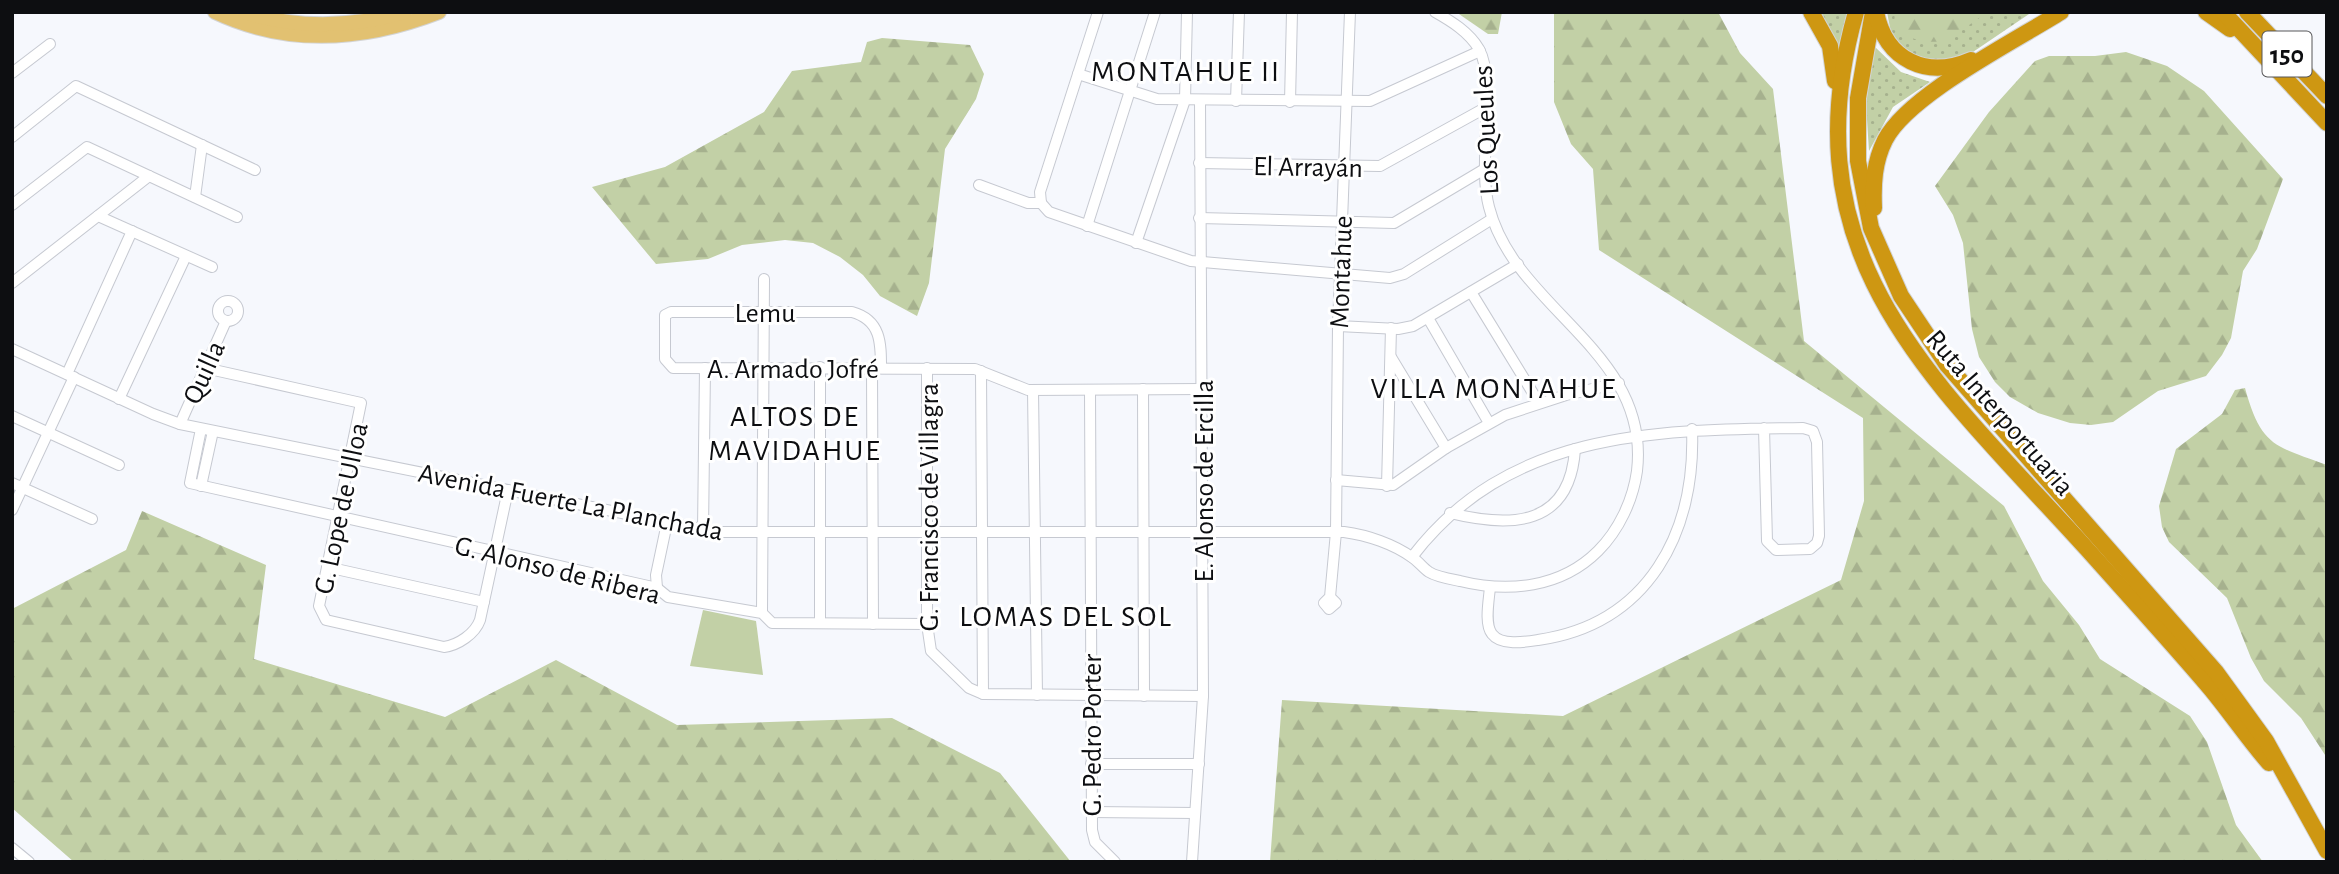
<svg xmlns="http://www.w3.org/2000/svg" width="2339" height="874" font-family="'Alegreya Sans',sans-serif">
	<style>
		.grass { fill: url(#grass-dots) }
		.forest { fill: url(#forest-firs) }
		.park { fill: #c2d0a6 }
		.lines { fill: none; stroke-linecap: round; stroke-linejoin: round }
		.minor-casing { stroke: #c6c9d1; stroke-width: 12 }
		.major-casing { stroke: #d3d4d4; stroke-width: 16 }
		.highway-casing { stroke: #d3d4d4; stroke-width: 18 }
		.minor { stroke: #fff; stroke-width: 10 }
		.major { stroke: #e2c171; stroke-width: 14 }
		.highway { stroke: #ce9712; stroke-width: 16 }
		.labels { text-anchor: middle; stroke-width: 6; stroke-linejoin: round; paint-order: stroke }
		.shield { fill: #fff; stroke: #565658; stroke-width: 2 }
		.shield-label { font-size: 26px; font-weight: bold; fill: #0d0e11 }
		.street-label { font-size: 28px; fill: #0d0e11; stroke: #fff }
		.neighbourhood-label { font-size: 30px; letter-spacing: 2px; fill: #0d0e11; stroke: #fff }
	</style>
	<defs>
		<pattern id="grass-dots" width="8" height="8" patternUnits="userSpaceOnUse" patternTransform="scale(1.75)"><rect width="8" height="8" fill="#c2d0a6"/><path d="M2 2h.1M6 6h.1" fill="none" stroke="#a6b18e" stroke-width="1.8" stroke-linecap="round"/></pattern>
		<pattern id="forest-firs" width="22" height="20" patternUnits="userSpaceOnUse" patternTransform="scale(1.75)"><rect width="22" height="20" fill="#c2d0a6"/><path d="M5 1l3.5 6h-7zM16 11l3.5 6h-7z" fill="#a6b18e"/></pattern>
	</defs>
	<rect width="100%" height="100%" fill="#f6f8fd"/>
	<!-- grass -->
	<g class="grass">
		<path d="M1817 12H1849L1840 49Z"/>
		<path d="M1887 12H2032L1970 54 1938 62 1903 51 1891 33Z"/>
		<path d="M1874 46 1901 72 1930 82 1893 107 1869 151 1866 104Z"/>
	</g>
	<!-- forest -->
	<g class="forest">
		<path d="M1456 12H1502L1498 34H1488Z"/>
		<path d="M1554 12H1718L1740 53 1773 89 1804 341 2004 506 2043 581 2079 625 2100 659 2190 716 2207 742 2236 825 2263 862H1270L1282 700 1563 716 1841 580 1864 501 1863 418 1599 250 1593 169 1571 144 1554 102Z"/>
		<path d="M1895 12H1988C1974 20 1960 34 1945 40 1929 45 1903 39 1894 25Z"/>
		<path d="M882 38 970 45 984 74 976 99 945 149 929 283 917 316 880 296 863 275 840 257 813 243 785 240 742 245 708 259 656 264 592 187 665 167 764 112 792 71 861 62 867 42Z"/>
		<path d="M2126 52 2167 66 2204 91 2283 179 2257 249 2243 271 2231 338 2222 355 2206 376 2158 391 2113 422 2091 425 2070 423 2038 413 2010 397 1995 382 1979 357 1972 329 1963 243 1953 215 1935 186 1989 112 2035 61 2049 56H2095Z"/>
		<path d="M2245 388C2261 446 2274 446 2327 465V758L2301 718 2264 681 2251 658 2227 598 2169 542 2162 527 2159 506 2176 449 2222 414 2235 390Z"/>
		<path d="M142 511 266 565 254 659 445 717 556 660 677 725 892 718 1000 773 1071 862H74L12 808V609L126 550Z"/>
	</g>
	<!-- park -->
	<path class="park" d="M703 610 756 621 763 675 690 666Z"/>
	<g class="lines">
		<!-- minor casing -->
		<g class="minor-casing">
			<g id="minor">
				<path d="M12 73 50 44"/>
				<path d="M1078 74 1157 99 1370 101 1480 51"/>
				<path d="M1236 101 1239 12"/>
				<path d="M1290 102 1292 12"/>
				<path d="M12 137 76 86 255 170"/>
				<path d="M1199 163 1380 166 1485 108"/>
				<path d="M979 185 1028 203H1041"/>
				<path d="M195 197 202 145"/>
				<path d="M1041 203 1049 212 1191 261 1390 278 1404 274 1492 219"/>
				<path d="M1041 203 1040 192 1098 12"/>
				<path d="M12 205 87 147 237 217"/>
				<path d="M98 216 212 267"/>
				<path d="M1199 218 1394 223 1483 170"/>
				<path d="M1087 226 1155 12"/>
				<path d="M1136 243 1185 100 1187 12"/>
				<path d="M12 283 149 176"/>
				<path d="M1471 292 1539 403"/>
				<circle cx="228" cy="311" r="10"/>
				<path d="M1428 318 1489 423"/>
				<path d="M1338 326 1398 329 1413 326 1518 264"/>
				<path d="M12 349 153 414 180 424 716 532H1344C1367 535 1394 544 1413 558 1419 562 1423 568 1429 572 1437 577 1450 579 1460 581 1508 593 1561 588 1598 551 1619 530 1633 500 1637 471 1651 351 1515 310 1489 207 1477 163 1497 82 1479 49 1469 32 1451 21 1435 12"/>
				<path d="M1391 357 1446 448"/>
				<path d="M205 368 361 403 319 606 326 620 444 647C458 645 475 634 480 620L508 490"/>
				<path d="M872 368 873 624"/>
				<path d="M881 368C881 343 881 320 852 312H671L665 315V359L673 368 975 369 1028 390 1203 389"/>
				<path d="M927 368V624L931 651 969 688 983 694 1203 696"/>
				<path d="M981 371 983 694"/>
				<path d="M67 374 132 231"/>
				<path d="M1143 389 1144 696"/>
				<path d="M1033 390 1037 695"/>
				<path d="M1090 390 1092 830 1095 842 1115 862"/>
				<path d="M119 399 186 256"/>
				<path d="M12 416 119 465"/>
				<path d="M180 424 226 321"/>
				<path d="M201 429 190 483 657 588 668 597 762 613 772 623 927 624"/>
				<path d="M1336 480 1393 485 1446 448 1505 415 1566 395 1619 383"/>
				<path d="M12 483 92 519"/>
				<path d="M201 486 213 431"/>
				<path d="M1387 486 1391 328"/>
				<path d="M12 510 74 377"/>
				<path d="M1450 513C1511 528 1570 527 1575 449"/>
				<path d="M703 530 705 368"/>
				<path d="M1412 557C1510 429 1657 430 1803 428L1813 431 1817 442 1819 536 1817 543 1810 549 1776 550 1767 541 1764 428"/>
				<path d="M327 567 484 602"/>
				<path d="M1490 587C1489 600 1484 624 1492 634 1501 646 1525 642 1538 640 1649 624 1696 532 1692 429"/>
				<path d="M657 588 656 575 667 523"/>
				<path d="M1330 597 1336 603 1329 609 1324 603 1330 597 1336 532 1338 326 1350 12"/>
				<path d="M762 613 764 279"/>
				<path d="M820 623V367"/>
				<path d="M1091 764H1199"/>
				<path d="M1091 812 1195 813"/>
				<path d="M12 848 29 862"/>
				<path d="M1192 862 1203 696 1200 100"/>
			</g>
		</g>
		<!-- major casing -->
		<g class="major-casing">
			<g id="major">
				<path d="M215 12C289 47 364 41 439 12"/>
				<path d="M244 12C298 29 350 28 405 12"/>
			</g>
		</g>
		<!-- highway casing -->
		<g class="highway-casing">
			<g id="highway">
				<path d="M1811 12 1830 46 1835 81"/>
				<path d="M1856 12C1785 260 1937 383 2087 549 2128 595 2170 641 2210 688 2230 712 2248 739 2269 763"/>
				<path d="M1873 12 1858 98V161L1871 228 1901 296 1947 365 2216 672 2266 741 2327 851"/>
				<path d="M1876 12C1886 61 1927 79 1971 60"/>
				<path d="M2206 12 2230 29"/>
				<path d="M2223 12 2327 123"/>
				<path d="M2247 12 2327 96"/>
				<path d="M1874 208C1873 184 1874 162 1885 140 1908 95 2015 41 2061 12"/>
			</g>
		</g>
		<!-- minor -->
		<use href="#minor" class="minor"/>
		<!-- major -->
		<use href="#major" class="major"/>
		<!-- highway -->
		<use href="#highway" class="highway"/>
	</g>
	<g class="labels">
		<!-- shield labels -->
		<rect class="shield" x="2262.5" y="31.5" width="49" height="45" rx="5"/>
		<g class="shield-label">
			<text x="2287" y="63">150</text>
		</g>
		<!-- street labels -->
		<g class="street-label">
			<text transform="translate(1485 130) rotate(-93)" y="10">Los Queules</text>
			<text transform="translate(1308 166) rotate(1)" y="10">El Arrayán</text>
			<text transform="translate(1340 272) rotate(-88)" y="10">Montahue</text>
			<text x="765" y="322">Lemu</text>
			<text x="793" y="378">A. Armado Jofré</text>
			<text transform="translate(203 372) rotate(-66)" y="10">Quilla</text>
			<text transform="translate(2001 412) rotate(49)" y="10">Ruta Interportuaria</text>
			<text transform="translate(1203 481) rotate(-90)" y="10">E. Alonso de Ercilla</text>
			<text transform="translate(571 501) rotate(11)" y="10">Avenida Fuerte La Planchada</text>
			<text transform="translate(928 507) rotate(-90)" y="10">G. Francisco de Villagra</text>
			<text transform="translate(340 508) rotate(-78)" y="10">G. Lope de Ulloa</text>
			<text transform="translate(558 569) rotate(14)" y="10">G. Alonso de Ribera</text>
			<text transform="translate(1091 735) rotate(-90)" y="10">G. Pedro Porter</text>
		</g>
		<!-- neighbourhood labels -->
		<g class="neighbourhood-label">
			<text x="1186" y="81">MONTAHUE II</text>
			<text x="1494" y="398">VILLA MONTAHUE</text>
			<text x="795" y="426">ALTOS DE<tspan x="795" dy="34">MAVIDAHUE</tspan></text>
			<text x="1066" y="626">LOMAS DEL SOL</text>
		</g>
	</g>
	<!-- border -->
	<rect width="2339" height="874" fill="none" stroke="#0d0e11" stroke-width="28"/>
</svg>
